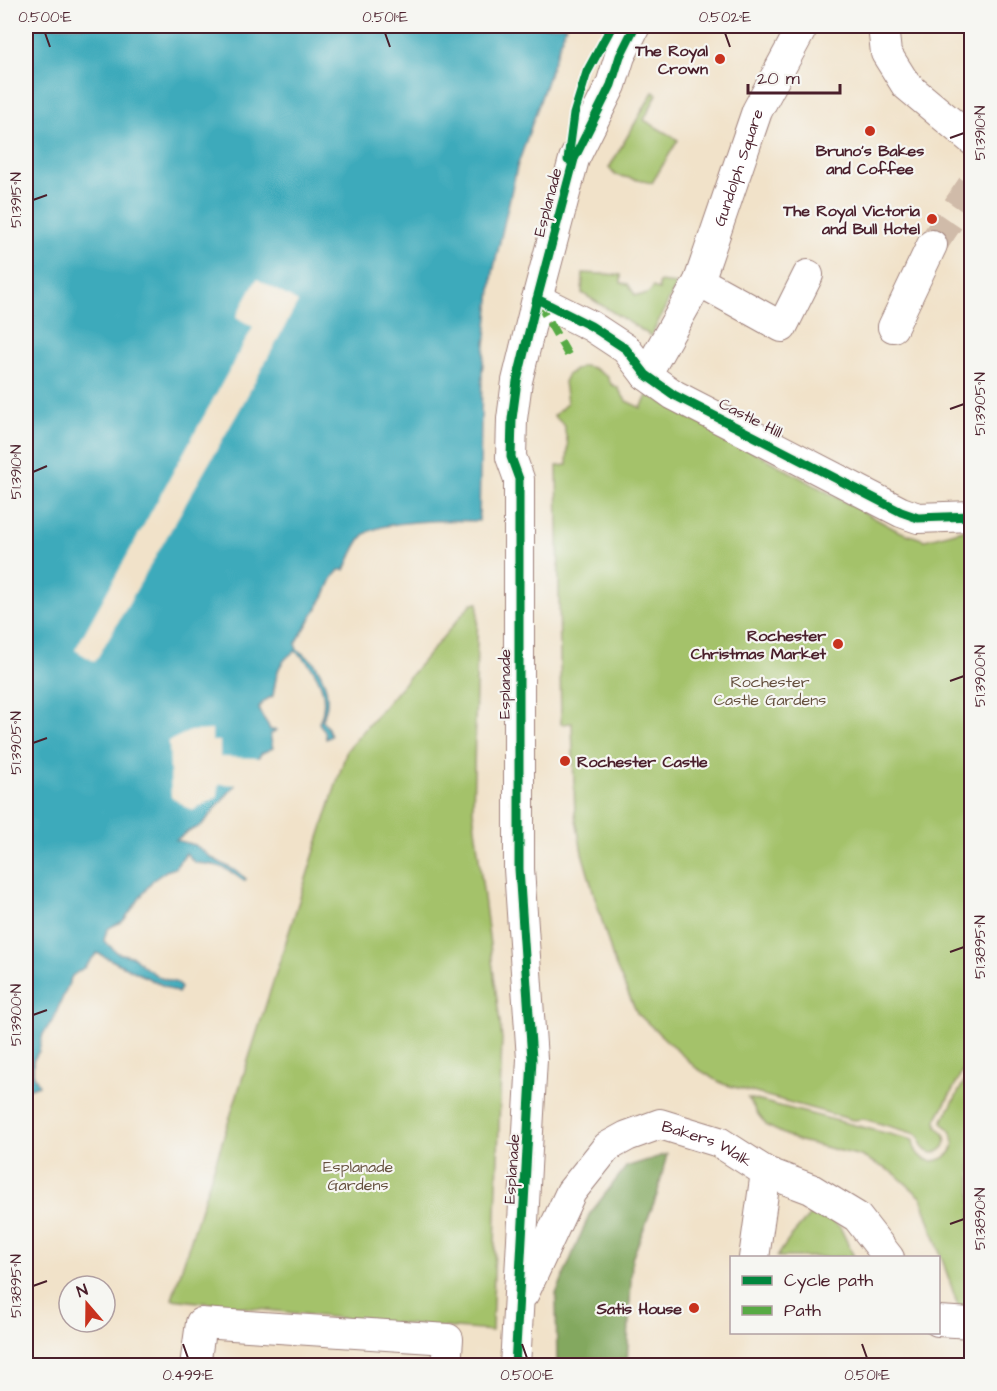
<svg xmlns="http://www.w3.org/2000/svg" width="997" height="1391" font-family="'Architects Daughter',sans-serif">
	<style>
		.green { fill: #a4c26a; stroke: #77704a; stroke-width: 1.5 }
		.forest { fill: #83a85e; stroke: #666444; stroke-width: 1.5 }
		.water { fill: #3caabb; stroke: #436473; stroke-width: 1.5 }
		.pier { fill: #f1e2c9 }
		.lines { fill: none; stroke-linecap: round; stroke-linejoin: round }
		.minor-tunnel { stroke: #d0bba9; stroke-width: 30; stroke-dasharray: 30 15; stroke-linecap: butt }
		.minor-casing { stroke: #9e807a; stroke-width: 32 }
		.minor { stroke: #fff; stroke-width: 30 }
		.quiet { stroke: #57aa44; stroke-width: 8; stroke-dasharray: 15 8; stroke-linecap: butt }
		.cycleway-casing { stroke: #f6f6f2; stroke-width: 13 }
		.cycleway { stroke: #00873e; stroke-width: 9 }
		.ticks { fill: none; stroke: #4a1f2b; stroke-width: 2 }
		.poi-dot { fill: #c8321e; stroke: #f6f6f2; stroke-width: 2 }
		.labels { text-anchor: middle; stroke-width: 4.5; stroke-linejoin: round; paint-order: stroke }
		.poi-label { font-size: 16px; font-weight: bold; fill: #4a1f2b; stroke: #f6f6f2; text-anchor: end }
		.street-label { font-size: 16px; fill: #4a1f2b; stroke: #f6f6f2 }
		.park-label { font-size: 16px; fill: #65503e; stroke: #f6f6f2 }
		.neatline { fill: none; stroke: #4a1f2b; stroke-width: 2 }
		.ticks-label { font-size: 15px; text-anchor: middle; fill: #4a1f2b }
	</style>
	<rect width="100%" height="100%" fill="#f6f6f2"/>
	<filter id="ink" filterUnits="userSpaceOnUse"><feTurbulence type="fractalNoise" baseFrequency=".0167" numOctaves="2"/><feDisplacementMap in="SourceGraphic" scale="12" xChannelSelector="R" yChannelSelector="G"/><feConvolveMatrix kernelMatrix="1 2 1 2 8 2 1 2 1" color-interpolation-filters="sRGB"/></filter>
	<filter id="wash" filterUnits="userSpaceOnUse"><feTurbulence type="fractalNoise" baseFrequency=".008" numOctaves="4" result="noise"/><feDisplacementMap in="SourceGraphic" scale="24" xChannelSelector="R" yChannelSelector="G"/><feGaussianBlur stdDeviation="1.35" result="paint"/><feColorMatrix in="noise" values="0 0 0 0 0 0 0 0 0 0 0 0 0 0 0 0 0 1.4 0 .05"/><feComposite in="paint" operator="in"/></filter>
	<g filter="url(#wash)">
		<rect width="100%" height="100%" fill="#f1e2c9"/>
		<!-- green -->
		<g class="green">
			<path d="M653 92 657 94 644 120 678 140 652 183 615 175 609 168Z"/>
			<path d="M583 273 621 275V283L628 284 635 295C643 296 649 295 653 287L659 290V282L677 284 651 336 582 293Z"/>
			<path d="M582 366C594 366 598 372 607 376L611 384 618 388 626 401 641 408 648 394 898 531 925 540 971 528V1056L936 1120 937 1127C963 1146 923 1168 920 1138L916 1134 864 1119 853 1120 723 1084 696 1068 637 1013 614 962 582 853 575 814 572 723 561 724 557 466 567 465C567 458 569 447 567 440 566 435 564 432 565 426L554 416 567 403 564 382 568 374Z"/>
			<path d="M472 603H478L473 811 502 1039 492 1331 356 1320 172 1299 347 750Z"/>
			<path d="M971 1069V1316L961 1315 921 1197 894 1173 861 1156 796 1140 767 1126 757 1113 748 1098 913 1140C917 1181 979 1154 942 1122Z"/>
			<path d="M815 1209 840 1227 854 1257H777L792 1235Z"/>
		</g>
		<!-- forest -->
		<path class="forest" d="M667 1154 657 1195 632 1259 627 1365H557L556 1294 589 1215 626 1167Z"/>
		<!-- water -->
		<path class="water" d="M26 26H566L517 167 493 272 482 372 479 521C455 520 380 519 363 536 355 545 350 559 345 570H339L332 579 325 595 296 643V648C302 654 311 658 315 664 327 682 332 701 322 720L328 728 331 736 326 739 325 732 319 723C320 718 323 715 323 710 327 687 313 664 295 651 276 664 277 674 273 696L264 701 259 707C259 716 268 721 270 730H276L270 735 273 748 262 753 201 826 189 831 176 840 195 845 212 858 238 872 246 879 244 881C223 866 221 865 195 863L186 853 175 868 166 871 152 881 124 920C113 929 107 922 104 941L118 953 134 957 143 966 161 978 177 983 181 988 178 993 97 953 85 967 72 976 53 1020 43 1034 39 1051 33 1061V1073L39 1085 28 1089 26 1088Z"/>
		<!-- pier -->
		<g class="pier">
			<path d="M257 279 298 302 240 409 95 662 75 650 253 327 236 317Z"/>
			<path d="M212 730V741H220V757L262 758 240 785 219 784 218 796 192 811 171 797 169 741 190 731Z"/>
		</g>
	</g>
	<g filter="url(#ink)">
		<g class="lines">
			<!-- minor-tunnel -->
			<path class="minor-tunnel" d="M932 245 972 186"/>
			<!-- minor casing -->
			<g class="minor-casing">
				<g id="minor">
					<path d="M883 26 886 53 906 85 972 140"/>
					<path d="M699 281 782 327 808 275"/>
					<path d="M537 299 591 326 626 349 646 375 674 395 901 512 918 518 972 516"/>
					<path d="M893 327 932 245"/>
					<path id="s1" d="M646 375 699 281 757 111 803 26"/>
					<path d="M754 1258 766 1172"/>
					<path id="s2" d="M524 1293 571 1192 607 1147 627 1136 660 1124 719 1142 766 1172 811 1189 857 1217 889 1258"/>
					<path d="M938 1321 972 1323"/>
					<path d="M195 1366 201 1323 448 1339 446 1366"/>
					<path d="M515 1366 532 1059 519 869V479L511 457 512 419 517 381 537 299 574 159 611 85 620 56 635 26"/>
				</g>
			</g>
			<!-- minor -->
			<use href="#minor" class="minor"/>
			<!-- quiet -->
			<path class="quiet" d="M538 302 572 362"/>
			<!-- cycleway casing -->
			<g class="cycleway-casing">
				<g id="cycleway">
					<path d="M568 160 574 114 587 72 612 26"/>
					<path d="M537 299 591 326 626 349 646 375 674 395 901 512 918 518 972 516"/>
					<path d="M515 1366 532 1059 519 869V479L511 457 512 419 517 381 537 299 574 159 611 85 620 56 635 26"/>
				</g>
			</g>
			<!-- cycleway -->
			<use href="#cycleway" class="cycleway"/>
		</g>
	</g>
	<!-- ticks -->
	<path class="ticks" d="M45 33 50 47M385 33 390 47M725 33 730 47M950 138 964 133M33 200 47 195M950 409 964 404M33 472 47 466M950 681 964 676M33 743 47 738M950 952 964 947M33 1015 47 1010M950 1224 964 1219M33 1286 47 1281M183 1344 188 1358M522 1344 527 1358M862 1344 867 1358"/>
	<!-- markers -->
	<g class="poi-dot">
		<circle cx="720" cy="59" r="6"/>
		<circle cx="870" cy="131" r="6"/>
		<circle cx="932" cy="219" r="6"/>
		<circle cx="838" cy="644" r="6"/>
		<circle cx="565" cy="761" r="6"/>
		<circle cx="694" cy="1308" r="6"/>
	</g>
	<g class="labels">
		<!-- poi labels -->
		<g class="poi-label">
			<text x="708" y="56">The Royal<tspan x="708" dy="18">Crown</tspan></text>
			<text x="870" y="156" text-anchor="middle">Bruno's Bakes<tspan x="870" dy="18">and Coffee</tspan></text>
			<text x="920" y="216">The Royal Victoria<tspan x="920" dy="18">and Bull Hotel</tspan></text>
			<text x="826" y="641">Rochester<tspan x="826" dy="18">Christmas Market</tspan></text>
			<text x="577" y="767" text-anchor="start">Rochester Castle</text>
			<text x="682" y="1314">Satis House</text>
		</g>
		<!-- street labels -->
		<g class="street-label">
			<text dy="6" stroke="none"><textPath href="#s1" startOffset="228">Gundolph Square</textPath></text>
			<text transform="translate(547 202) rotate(-75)" y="6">Esplanade</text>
			<text transform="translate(751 417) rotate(27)" y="6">Castle Hill</text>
			<text transform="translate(504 684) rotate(-90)" y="6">Esplanade</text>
			<text dy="6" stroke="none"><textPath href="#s2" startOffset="278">Bakers Walk</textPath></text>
			<text transform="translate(511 1169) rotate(-86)" y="6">Esplanade</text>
		</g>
		<!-- park labels -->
		<g class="park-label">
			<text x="770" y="687">Rochester<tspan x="770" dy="18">Castle Gardens</tspan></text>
			<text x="358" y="1172">Esplanade<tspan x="358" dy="18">Gardens</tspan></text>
		</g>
	</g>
	<!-- margin -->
	<rect width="997" height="1391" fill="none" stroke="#f6f6f2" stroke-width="66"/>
	<!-- legend -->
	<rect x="730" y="1256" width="210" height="78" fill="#f6f6f2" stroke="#b1a0a2" stroke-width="1.5"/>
	<rect x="742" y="1276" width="30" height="9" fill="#00873e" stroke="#b1a0a2" stroke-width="1.5"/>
	<text x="784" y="1286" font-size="18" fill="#4a1f2b">Cycle path</text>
	<rect x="742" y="1306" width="30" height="9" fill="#57aa44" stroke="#b1a0a2" stroke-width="1.5"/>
	<text x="784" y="1316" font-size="18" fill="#4a1f2b">Path</text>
	<!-- north arrow -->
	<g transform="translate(87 1304) rotate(340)"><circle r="28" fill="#f6f6f2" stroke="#b1a0a2" stroke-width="1.5"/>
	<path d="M0-4.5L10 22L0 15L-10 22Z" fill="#c8321e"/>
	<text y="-9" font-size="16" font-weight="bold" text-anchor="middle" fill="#4a1f2b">N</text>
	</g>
	<!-- scale -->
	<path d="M748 84v9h92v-9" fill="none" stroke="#4a1f2b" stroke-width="3"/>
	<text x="757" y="84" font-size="18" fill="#4a1f2b" stroke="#f6f6f2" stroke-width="4.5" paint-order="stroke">20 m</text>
	<rect x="33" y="33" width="931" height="1325" class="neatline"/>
	<g class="ticks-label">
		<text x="45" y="22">0.500°E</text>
		<text x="385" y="22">0.501°E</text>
		<text x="725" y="22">0.502°E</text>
		<text transform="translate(980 133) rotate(-90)" y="5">51.3910°N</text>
		<text transform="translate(16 200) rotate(-90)" y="5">51.3915°N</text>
		<text transform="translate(980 404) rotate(-90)" y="5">51.3905°N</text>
		<text transform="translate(16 472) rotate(-90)" y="5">51.3910°N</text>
		<text transform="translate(980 676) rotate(-90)" y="5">51.3900°N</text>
		<text transform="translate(16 743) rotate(-90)" y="5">51.3905°N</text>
		<text transform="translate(980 947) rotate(-90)" y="5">51.3895°N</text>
		<text transform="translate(16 1015) rotate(-90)" y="5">51.3900°N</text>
		<text transform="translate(980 1219) rotate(-90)" y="5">51.3890°N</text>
		<text transform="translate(16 1286) rotate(-90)" y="5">51.3895°N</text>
		<text x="188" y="1380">0.499°E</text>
		<text x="527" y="1380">0.500°E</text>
		<text x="867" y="1380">0.501°E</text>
	</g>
</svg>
